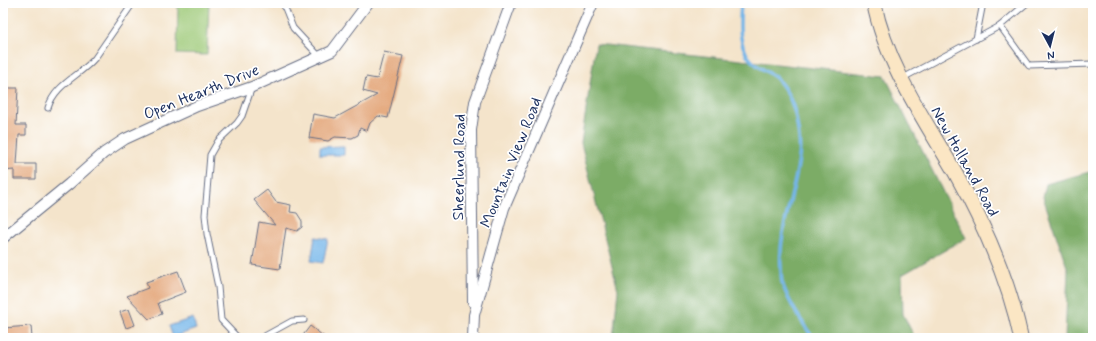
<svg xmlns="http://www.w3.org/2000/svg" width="1096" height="341" font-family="Mynerve,sans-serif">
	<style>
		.green { fill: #9bc875; stroke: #5b7c6a }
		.forest { fill: #7cac66; stroke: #4c6e62 }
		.water { fill: #74b6e9; stroke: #4872a4 }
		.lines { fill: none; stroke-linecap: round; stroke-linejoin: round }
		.stream { stroke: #74b6e9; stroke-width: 3.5 }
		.building { fill: #e5ac82 }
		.service-casing { stroke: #676e84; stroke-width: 7 }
		.minor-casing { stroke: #676e84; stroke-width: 12 }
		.secondary-casing { stroke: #676e84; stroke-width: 16 }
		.service { stroke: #fff; stroke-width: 5 }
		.minor { stroke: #fff; stroke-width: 10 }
		.secondary { stroke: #fbe6c4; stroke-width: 14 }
		.labels { text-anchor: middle; stroke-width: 3.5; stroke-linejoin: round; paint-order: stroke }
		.street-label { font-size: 16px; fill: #1b2f5e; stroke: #fff }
	</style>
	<rect width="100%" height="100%" fill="#fff"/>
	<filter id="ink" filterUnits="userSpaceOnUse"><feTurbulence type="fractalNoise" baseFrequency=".025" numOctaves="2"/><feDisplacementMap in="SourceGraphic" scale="8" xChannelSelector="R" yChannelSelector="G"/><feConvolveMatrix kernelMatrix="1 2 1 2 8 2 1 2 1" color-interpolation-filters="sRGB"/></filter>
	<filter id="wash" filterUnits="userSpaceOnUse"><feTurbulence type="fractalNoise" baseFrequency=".012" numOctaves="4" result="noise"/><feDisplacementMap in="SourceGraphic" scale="16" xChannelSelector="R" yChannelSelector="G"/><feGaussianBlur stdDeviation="0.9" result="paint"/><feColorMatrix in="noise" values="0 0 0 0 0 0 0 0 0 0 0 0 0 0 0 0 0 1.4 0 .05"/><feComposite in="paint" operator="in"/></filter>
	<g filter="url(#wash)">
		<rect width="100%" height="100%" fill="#f4e4cb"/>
		<!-- green -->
		<path class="green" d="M178 3H209L207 55 177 54Z"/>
		<!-- forest -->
		<g class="forest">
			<path d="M596 44 885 76 966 238 902 275 903 314 915 338H613L618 290 581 143Z"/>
			<path d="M1093 171V338H1065L1068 270 1043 197 1046 184Z"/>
		</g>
		<!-- water -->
		<g class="water">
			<path d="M344 146V155H320V147Z"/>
			<path d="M315 237 328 239 323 263 311 261Z"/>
			<path d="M193 318 196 329 173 337 169 326Z"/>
		</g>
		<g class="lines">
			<!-- stream -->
			<path class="stream" d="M741 3C740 19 738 36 745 51 751 65 765 69 776 78 788 90 795 108 797 124 799 135 801 146 799 157 795 194 778 230 781 267 781 272 781 278 782 282 788 302 801 320 813 338"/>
		</g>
		<g id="blocks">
			<!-- building -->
			<g class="building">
				<path d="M384 52 403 56 388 118 378 116 370 123 367 131 360 128 358 135 352 138 335 137 328 141 309 138 313 114 335 118 377 95 363 91 366 77 377 79Z"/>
				<path d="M3 88H18L16 125H26V135H19L17 164H36V179H14V170L3 171Z"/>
				<path d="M267 190 276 202 291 205 290 212 297 213 302 221V227L297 231 286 228 280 269 252 265 259 222 275 225 254 200Z"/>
				<path d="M178 271 186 292 158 303 162 314 149 319 127 296 148 288 146 282Z"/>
				<path d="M129 309 135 325 126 328 120 312Z"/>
				<path d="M31 326 32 338H3V328Z"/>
				<path d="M310 326 326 338H301Z"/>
			</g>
		</g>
	</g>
	<g filter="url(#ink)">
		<use href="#blocks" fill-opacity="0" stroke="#676e84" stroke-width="1"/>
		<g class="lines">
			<!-- service casing -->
			<g class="service-casing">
				<g id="service">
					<path d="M283 3 293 28 320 57"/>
					<path d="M1000 26 1029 66 1093 64"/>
					<path d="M976 39 983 3"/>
					<path d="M903 78 1000 26 1027 3"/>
					<path d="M48 108C55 84 80 76 95 58L133 3"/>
					<path d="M238 338 221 320 218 287 207 234 205 215 210 155 218 141 237 123 242 116 252 87"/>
					<path d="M261 338 292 321 304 320"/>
				</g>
			</g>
			<!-- minor casing -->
			<g class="minor-casing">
				<g id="minor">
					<path d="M3 238 69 184 104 153 125 139 197 106 252 87 332 51 368 3"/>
					<path d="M473 302 471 130 475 102 511 3"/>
					<path d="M473 338 474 315 504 208 593 3"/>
				</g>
			</g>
			<!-- secondary casing -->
			<g class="secondary-casing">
				<path id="secondary" d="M874 3C886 64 924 119 955 172 984 224 1009 280 1021 338"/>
			</g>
			<!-- service -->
			<use href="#service" class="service"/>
			<!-- minor -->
			<use href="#minor" class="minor"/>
			<!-- secondary -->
			<use href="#secondary" class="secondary"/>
		</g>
	</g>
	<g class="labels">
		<!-- street labels -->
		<g class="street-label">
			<text transform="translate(201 91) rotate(-22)" y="6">Open Hearth Drive</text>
			<text transform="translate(966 161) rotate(61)" y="6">New Holland Road</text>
			<text transform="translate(510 162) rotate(-68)" y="6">Mountain View Road</text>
			<text transform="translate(458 167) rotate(-89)" y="6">Sheerlund Road</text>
		</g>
	</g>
	<!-- margin -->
	<rect width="1096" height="341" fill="none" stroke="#fff" stroke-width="16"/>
	<!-- north arrow -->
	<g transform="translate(1050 46) rotate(173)" stroke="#ffffff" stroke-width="3" paint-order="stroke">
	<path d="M0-3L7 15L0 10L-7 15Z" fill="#1b2f5e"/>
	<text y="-6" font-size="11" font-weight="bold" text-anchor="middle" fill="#1b2f5e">N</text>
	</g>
</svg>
